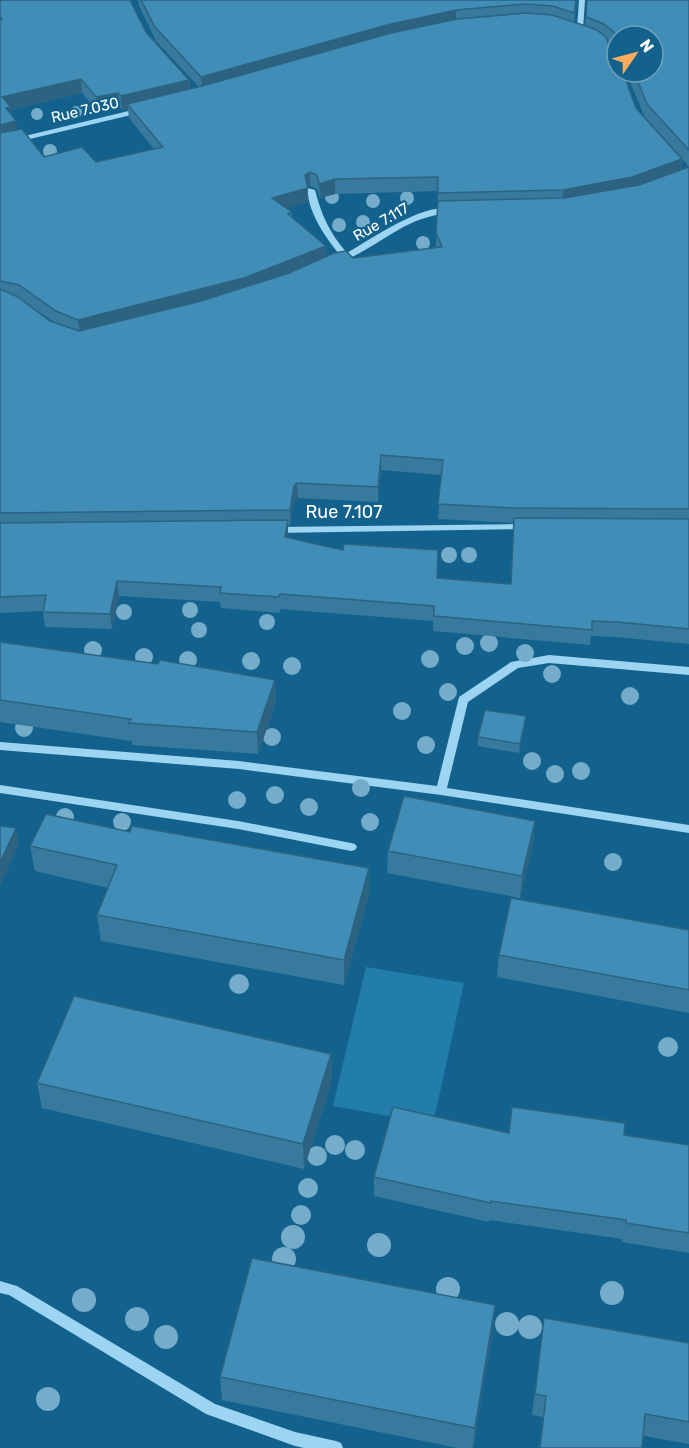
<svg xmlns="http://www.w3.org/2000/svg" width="689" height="1448" font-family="Rubik,sans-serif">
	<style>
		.green { fill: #227daa }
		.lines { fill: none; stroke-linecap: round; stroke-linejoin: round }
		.minor { fill: #9cd4f1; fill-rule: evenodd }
		.tree { fill: #74acca }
		.wall { fill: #377a9e; fill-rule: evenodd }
		.shaded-wall { fill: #2d6381 }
		.building { fill: #408eb8; stroke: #2d6381; stroke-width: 1.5 }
		.labels { text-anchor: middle; stroke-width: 4.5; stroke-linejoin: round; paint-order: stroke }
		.far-street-label { font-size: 15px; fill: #fff; stroke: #13628d }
		.street-label { font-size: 18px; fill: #fff; stroke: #13628d }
	</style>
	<rect width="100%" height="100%" fill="#13628d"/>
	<!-- green -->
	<path class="green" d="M366 967 464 983 433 1124 333 1106Z"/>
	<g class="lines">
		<!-- minor -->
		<g class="minor">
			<path d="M579 0H585L583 29 576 32 573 30 577 28Z"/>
			<path d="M141 108H144V112L0 146V142Z"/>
			<path d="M308 188 315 190C321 214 330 234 347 253 368 241 431 197 454 211L450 213C401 217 379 249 337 263L333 261 341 256C327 240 306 210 308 188Z"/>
			<path d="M527 524 530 525 532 527 530 529 275 533 270 530 275 527Z"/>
			<path d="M549 655 689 667V675L549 663 518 668 468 702 447 788 689 825V833L441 795 239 769 0 750V742L239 761 437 786 459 697 511 662Z"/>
			<path d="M0 785 238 821 351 843 355 844 357 847 355 850 351 851 238 829 0 793Z"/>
			<path d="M0 1281 17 1286 215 1404 295 1432 336 1441 341 1443 343 1448H304L295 1446 206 1414 9 1295 0 1293Z"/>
		</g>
	</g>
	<!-- trees -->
	<g class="tree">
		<circle cx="76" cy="112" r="6"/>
		<circle cx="37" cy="114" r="6"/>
		<circle cx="50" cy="151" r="7"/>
		<circle cx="332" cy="197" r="7"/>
		<circle cx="407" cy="198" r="7"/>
		<circle cx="373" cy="201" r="7"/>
		<circle cx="363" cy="222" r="7"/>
		<circle cx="339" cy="225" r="7"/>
		<circle cx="423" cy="243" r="7"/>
		<circle cx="449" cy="555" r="8"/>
		<circle cx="469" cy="555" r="8"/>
		<circle cx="190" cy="610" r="8"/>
		<circle cx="124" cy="612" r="8"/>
		<circle cx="267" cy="622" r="8"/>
		<circle cx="199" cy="630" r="8"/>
		<circle cx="489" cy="643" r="9"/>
		<circle cx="465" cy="646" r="9"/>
		<circle cx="93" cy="650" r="9"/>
		<circle cx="525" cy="653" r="9"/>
		<circle cx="144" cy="657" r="9"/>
		<circle cx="430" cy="659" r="9"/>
		<circle cx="188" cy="660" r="9"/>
		<circle cx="251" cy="661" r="9"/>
		<circle cx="292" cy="666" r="9"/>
		<circle cx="552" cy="674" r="9"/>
		<circle cx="448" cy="692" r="9"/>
		<circle cx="630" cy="696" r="9"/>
		<circle cx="402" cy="711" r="9"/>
		<circle cx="24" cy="728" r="9"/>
		<circle cx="272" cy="737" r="9"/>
		<circle cx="426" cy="745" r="9"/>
		<circle cx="532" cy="761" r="9"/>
		<circle cx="581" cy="771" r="9"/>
		<circle cx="555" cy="774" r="9"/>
		<circle cx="361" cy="788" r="9"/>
		<circle cx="275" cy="795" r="9"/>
		<circle cx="237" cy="800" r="9"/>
		<circle cx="309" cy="807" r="9"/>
		<circle cx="65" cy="817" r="9"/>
		<circle cx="122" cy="822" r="9"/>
		<circle cx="370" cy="822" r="9"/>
		<circle cx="613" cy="862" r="9"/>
		<circle cx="239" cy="984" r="10"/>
		<circle cx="668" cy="1047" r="10"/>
		<circle cx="335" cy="1145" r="10"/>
		<circle cx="355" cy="1150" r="10"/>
		<circle cx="317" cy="1156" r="10"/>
		<circle cx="308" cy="1188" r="10"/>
		<circle cx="301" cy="1215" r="10"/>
		<circle cx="293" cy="1237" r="12"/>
		<circle cx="379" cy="1245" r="12"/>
		<circle cx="284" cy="1259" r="12"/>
		<circle cx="448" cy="1289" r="12"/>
		<circle cx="612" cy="1293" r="12"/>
		<circle cx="84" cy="1300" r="12"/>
		<circle cx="137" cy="1319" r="12"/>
		<circle cx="507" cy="1324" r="12"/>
		<circle cx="530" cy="1327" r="12"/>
		<circle cx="166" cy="1337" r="12"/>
		<circle cx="48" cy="1399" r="12"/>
	</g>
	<!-- wall -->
	<g class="wall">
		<path d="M0 0 146 32 189 80 190 89 199 87 156 41 139 6 138 0H577L574 22 585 25 587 0H689V644L616 637 591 636 590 645 433 631V621L280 609V613L221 608 220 602 119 596 112 629 45 627 43 611 0 613ZM617 36 653 72H626L645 118 636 108 607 41 613 46 617 55ZM82 93 97 111 119 106 122 110 128 109 129 118 154 149 96 162 44 157 17 130 12 116 11 110ZM682 159 689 167 681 170ZM310 186 317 189 320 198 335 194 438 191 436 247 353 258 326 257 292 218V212L287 208 308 202V187ZM21 300 54 322 50 321ZM381 470 442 475 438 519 514 523 511 584 437 578 288 538V525H290L294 501 298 498 378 502Z"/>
		<path d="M0 642 275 680 276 702 258 754 132 745V741L0 722Z"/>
		<path d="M525 725 519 753 478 746V737Z"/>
		<path d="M535 821 533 843 520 898 387 873 388 851Z"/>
		<path d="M130 832 369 868V894L344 985 101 941 97 915 108 888 35 871 30 846Z"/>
		<path d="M689 930V1013L497 977 499 955Z"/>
		<path d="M331 1054 332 1079 304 1169 42 1108 37 1083Z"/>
		<path d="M509 1133 624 1135 689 1145V1253L622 1242V1239L489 1220V1222L374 1196V1177Z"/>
		<path d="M495 1305 493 1329 473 1448H458L222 1400 220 1377Z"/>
		<path d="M544 1318 689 1343V1444L644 1436 642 1448H539L543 1417 532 1415Z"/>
	</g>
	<!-- shaded-wall -->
	<g class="shaded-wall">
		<path d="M456 10V24L202 90 201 77 387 25Z"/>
		<path d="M81 79 82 93 11 110 13 121 8 122 2 97Z"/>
		<path d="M189 80 190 94 127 104 128 109 122 110 121 96Z"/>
		<path d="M118 93 119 106 97 111 96 97Z"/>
		<path d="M16 121 18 135 0 140V125Z"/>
		<path d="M682 159 680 173 630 191 562 204 563 190Z"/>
		<path d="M310 172V186L307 188 308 202 273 212 272 198Z"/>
		<path d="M335 179V194L320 198 319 184Z"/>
		<path d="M326 246V260L245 293 80 335 78 320Z"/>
		<path d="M381 455V470L378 502V487Z"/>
		<path d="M297 483 298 498 294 501 290 525V510L294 486Z"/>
		<path d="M288 520V535L285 552V537Z"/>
		<path d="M117 581 119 596 112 629 110 614Z"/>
		<path d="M275 680 276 702 258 754 257 732Z"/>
		<path d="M526 716 525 725 519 753 520 744Z"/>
		<path d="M535 821 533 843 520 898 522 876Z"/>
		<path d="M16 828 19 844 0 886V863Z"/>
		<path d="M369 868V894L344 985V960Z"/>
		<path d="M331 1054 332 1079 304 1169 303 1144Z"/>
		<path d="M495 1305 493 1329 473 1448 475 1428Z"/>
	</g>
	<!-- building -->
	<g class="building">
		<path d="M5 0H130L146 32 189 80 121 96 118 93 96 97 81 79 2 97 11 107 6 108 16 121 0 125V19H2L0 16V1Z"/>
		<path d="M141 0H576L574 13 553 6 526 4 456 10 387 25 201 77 155 27Z"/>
		<path d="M587 0H689V150L647 104 634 72H653V36H617V38L614 32 604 24 586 17Z"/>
		<path d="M526 13 552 15 595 29 606 37 612 53 617 57V72H623L636 108 682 159 632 177 563 190 438 193V177L335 179 319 184 317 175 310 172 305 175 308 188 272 198 292 212 288 214 326 246 244 278 78 320 56 311 19 285 0 281V133L22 129 44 157 82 147 96 162 163 147 127 104 202 86 391 33 457 19Z"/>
		<path d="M689 167V509L515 508 438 504 443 460 381 455 378 487 297 483 294 486 290 510 0 513V289L18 297 50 321 79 331 201 301 289 273 334 253 346 251 353 258 442 247 436 232 438 201 564 198 639 185Z"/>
		<path d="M514 518 689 519V629L618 622 592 621V630L434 616V606L280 594 279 597 220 593 221 587 117 581 110 614 43 612 46 595 0 597V523L288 520 285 537 343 550 344 544 438 550 437 578 511 584Z"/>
		<path d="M0 642 158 664 160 660 275 680 257 732 129 723 131 719 0 700Z"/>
		<path d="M485 710 526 716 520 744 478 737Z"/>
		<path d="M404 796 535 821 522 876 388 851Z"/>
		<path d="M46 814 130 832 132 826 369 868 344 960 97 915 117 865 30 846Z"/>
		<path d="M0 826 16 828 0 863Z"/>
		<path d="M511 898 689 930V990L499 955Z"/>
		<path d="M74 996 331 1054 303 1144 37 1083Z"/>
		<path d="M393 1107 509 1133 512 1107 625 1123 624 1135 689 1145V1233L626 1223V1220L491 1201V1203L374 1177Z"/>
		<path d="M252 1258 495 1305 475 1428 220 1377Z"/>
		<path d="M544 1318 689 1343V1422L645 1414 642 1448H540L546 1396 535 1394Z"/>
	</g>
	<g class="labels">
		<!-- far-street labels -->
		<g class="far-street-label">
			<text transform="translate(85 110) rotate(-13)" y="5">Rue 7.030</text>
			<text transform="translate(381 222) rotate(-30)" y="5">Rue 7.117</text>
		</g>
		<!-- street labels -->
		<g class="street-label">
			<text x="344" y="518">Rue 7.107</text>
		</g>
	</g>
	<!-- north arrow -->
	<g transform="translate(635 54) rotate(55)"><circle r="28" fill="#13628d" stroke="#71a1bb" stroke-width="1.5"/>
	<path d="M0-4.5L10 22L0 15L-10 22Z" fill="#ffad5c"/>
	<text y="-9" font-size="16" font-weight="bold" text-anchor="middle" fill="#ffffff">N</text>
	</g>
</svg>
